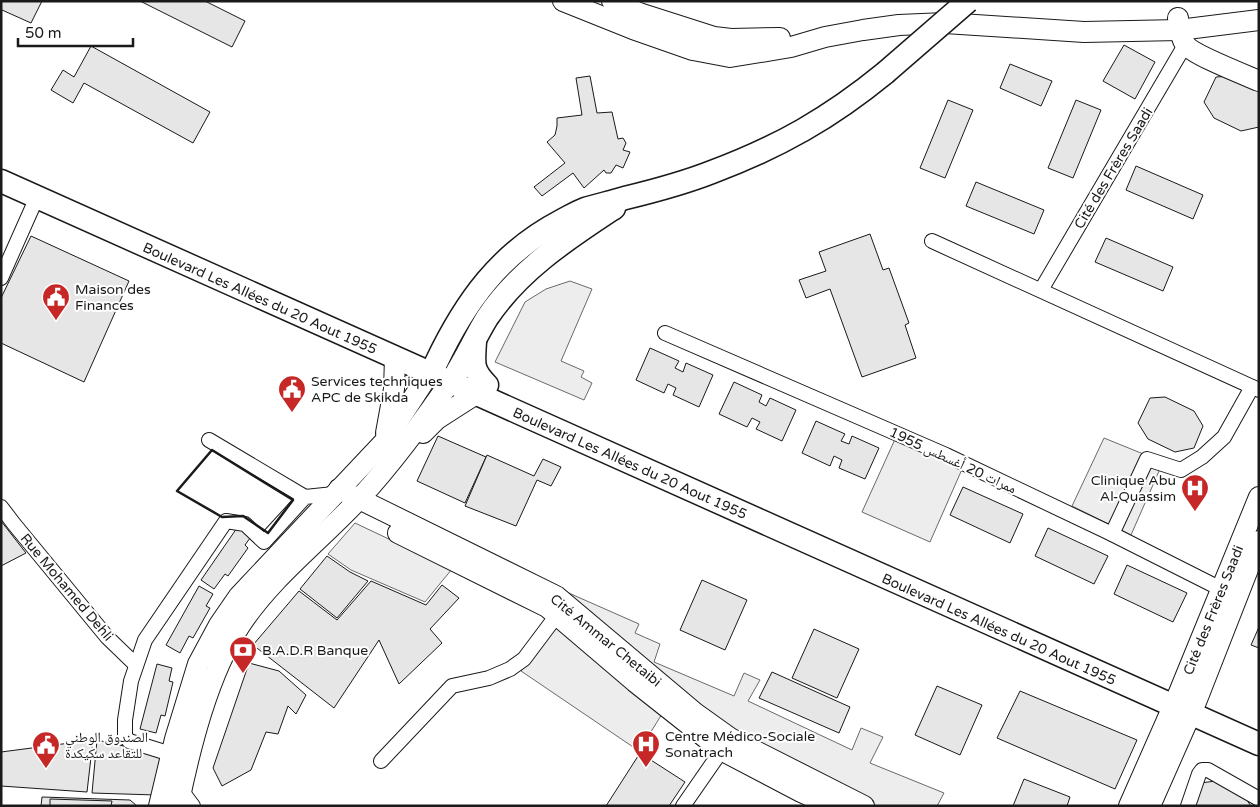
<svg xmlns="http://www.w3.org/2000/svg" width="1260" height="807" font-family="'Varela Round','Noto Naskh Arabic',sans-serif">
	<style>
		.built { fill: #ededed; stroke: #6a6a6a }
		.building { fill: #e6e6e6; stroke: #1a1a1a }
		.lines { fill: none; stroke-linecap: round; stroke-linejoin: round }
		.minor-casing { stroke: #1a1a1a; stroke-width: 16 }
		.secondary-casing { stroke: #1a1a1a; stroke-width: 22 }
		.primary-casing { stroke: #1a1a1a; stroke-width: 25 }
		.minor { stroke: #fff; stroke-width: 14 }
		.secondary { stroke: #fff; stroke-width: 20 }
		.primary { stroke: #fff; stroke-width: 22 }
		.primary-bridge-casing { stroke: #1a1a1a; stroke-width: 25; stroke-linecap: butt }
		.primary-bridge { stroke: #fff; stroke-width: 22 }
		.wall { stroke: #1a1a1a; stroke-width: 2.5 }
		.labels { text-anchor: middle; stroke-width: 4; stroke-linejoin: round; paint-order: stroke }
		.street-label { font-size: 14px; fill: #1a1a1a; stroke: #fff }
		.poi-label { font-size: 14px; fill: #1a1a1a; stroke: #fff; text-anchor: start }
	</style>
	<rect width="100%" height="100%" fill="#fff"/>
	<!-- built -->
	<g class="built">
		<path d="M570 281 592 289 561 361 584 371 581 377 592 383 584 400 495 362 525 302 546 289Z"/>
		<path d="M896 437 963 467 930 542 862 512Z"/>
		<path d="M1104 438 1163 462 1131 535 1072 506Z"/>
		<path d="M355 523 452 569 425 602 351 570 328 554Z"/>
		<path d="M562 590 639 624 635 633 660 644 654 662 734 696 744 673 760 680 748 701 852 750 861 728 883 737 870 763 944 793 937 806H873L733 735Z"/>
		<path d="M555 624 662 714 639 751 521 671Z"/>
	</g>
	<!-- building -->
	<g class="building">
		<path d="M1 1H42L31 23 2 10 1 12Z"/>
		<path d="M140 1H205L245 21 232 47Z"/>
		<path d="M1124 45 1155 62 1135 99 1103 81Z"/>
		<path d="M91 46 210 112 193 143 84 83 73 103 51 90 63 70 74 77Z"/>
		<path d="M1010 64 1052 81 1041 106 1000 88Z"/>
		<path d="M590 76 597 113 612 112 618 139 623 138 626 143 623 150 630 152 623 168 616 165 611 173H606L604 170 584 188 573 173 542 196 534 187 565 163 547 142 555 135 557 126V118L582 115 576 78Z"/>
		<path d="M1231 76 1259 89V127L1241 131 1214 118 1204 102 1216 77Z"/>
		<path d="M948 100 973 110 945 178 920 168Z"/>
		<path d="M1076 100 1101 110 1073 178 1048 168Z"/>
		<path d="M1136 166 1203 195 1193 219 1126 190Z"/>
		<path d="M976 182 1044 210 1034 234 966 206Z"/>
		<path d="M870 234 883 270 889 268 909 323 905 325 916 358 862 377 830 289 806 298 799 280 826 271 819 252Z"/>
		<path d="M31 236 129 281 84 382 1 343V298Z"/>
		<path d="M1106 238 1173 267 1163 291 1095 262Z"/>
		<path d="M650 348 679 361 675 368 683 372 686 363 713 375 699 407 673 395 676 388 668 384 664 393 636 380Z"/>
		<path d="M734 382 762 395 759 402 766 406 770 398 796 410 782 441 756 429 760 422 752 418 747 427 719 414Z"/>
		<path d="M1165 397 1194 411 1203 426 1194 448 1175 452 1148 439 1138 423 1150 398Z"/>
		<path d="M816 421 845 434 841 441 849 444 852 436 879 448 865 479 839 468 842 460 834 456 830 466 802 453Z"/>
		<path d="M438 436 486 457 465 503 417 481Z"/>
		<path d="M487 455 534 476 543 459 561 467 551 486 537 480 516 526 465 506Z"/>
		<path d="M963 487 1023 514 1010 543 950 515Z"/>
		<path d="M1 521 26 553 1 566Z"/>
		<path d="M239 525 253 534 245 545 248 548 228 576 225 574 214 589 201 580Z"/>
		<path d="M1048 528 1108 556 1094 584 1035 556Z"/>
		<path d="M327 556 350 572 368 581 337 618 300 589Z"/>
		<path d="M1127 565 1187 593 1173 622 1114 594Z"/>
		<path d="M702 580 747 600 725 650 680 630Z"/>
		<path d="M371 581 426 605 442 585 459 598 430 629 442 643 399 684 379 640 334 708 253 645 299 591 337 620Z"/>
		<path d="M199 586 213 594 206 606 210 608 193 638 189 636 180 653 166 645Z"/>
		<path d="M1259 627V648L1251 645Z"/>
		<path d="M814 629 859 649 837 698 792 678Z"/>
		<path d="M249 663 279 671 306 695 296 714 288 706 278 734 266 732 251 770 222 786 213 768Z"/>
		<path d="M157 664 172 668 169 681 173 682 165 716 161 715 156 733 140 729Z"/>
		<path d="M772 672 850 707 839 733 759 698Z"/>
		<path d="M937 686 982 705 960 755 915 735Z"/>
		<path d="M1020 691 1137 740 1115 789 997 738Z"/>
		<path d="M93 740 87 792 1 786V752Z"/>
		<path d="M97 740 164 755 156 795 92 793Z"/>
		<path d="M640 753 685 782 669 806H606Z"/>
		<path d="M1024 779 1070 797 1067 806H1013Z"/>
		<path d="M1216 781 1244 796 1251 806H1189L1200 783Z"/>
		<path d="M42 797 130 800 137 806H41Z"/>
		<path d="M50 799 112 801 111 806H50Z"/>
	</g>
	<g class="lines">
		<!-- minor casing -->
		<g class="minor-casing">
			<g id="minor">
				<path d="M932 241 1259 390"/>
				<path d="M1 278 37 197"/>
				<path d="M1041 290 1185 45"/>
				<path d="M665 333 946 455 1112 534 1229 593"/>
				<path d="M209 440 305 497"/>
				<path d="M1 507 14 524 107 637 136 665"/>
				<path d="M1112 534 1147 459 1181 470 1202 457 1224 437 1252 387"/>
				<path d="M171 754 129 741 125 736V720L131 681 145 640 226 521 245 524 264 542 305 497 334 494"/>
				<path d="M381 761 452 686 489 678 510 669 524 659 557 615"/>
				<path d="M181 790 193 806"/>
				<path d="M683 806 726 744"/>
				<path d="M1188 806 1199 774 1202 770H1208L1259 799"/>
			</g>
		</g>
		<!-- secondary casing -->
		<g class="secondary-casing">
			<g id="secondary">
				<path d="M563 1 633 29 693 50 730 57 791 47 825 37 863 30 899 25 945 23 1084 32 1179 30 1259 20"/>
				<path d="M612 1 639 13 714 37 731 39 780 38"/>
				<path d="M1178 18C1179 26 1180 37 1185 44 1191 54 1245 75 1259 81"/>
				<path d="M386 433 394 389 395 358"/>
				<path d="M423 433 437 419 476 394"/>
				<path d="M339 489 556 596 695 713 730 738 864 806"/>
				<path d="M398 533 547 607 635 682 721 750 801 792 832 806"/>
				<path d="M159 806 175 739 198 664 219 625 239 596 385 441 436 363"/>
				<path d="M178 806C190 748 208 674 241 624 273 576 321 540 360 498 396 459 427 416 457 372"/>
				<path d="M1129 806 1178 695 1259 497"/>
				<path d="M1150 806 1196 702 1259 541"/>
			</g>
		</g>
		<!-- primary casing -->
		<g class="primary-casing">
			<g id="primary">
				<path d="M1 181 1259 744"/>
				<path d="M475 341C474 363 471 369 487 385"/>
				<path d="M436 363C465 302 500 253 561 221 569 217 577 212 585 209 598 205 612 202 625 198 654 191 684 183 712 172 779 147 830 118 885 73"/>
				<path d="M457 372C468 354 476 336 487 318 519 270 567 239 614 208"/>
			</g>
		</g>
		<!-- minor -->
		<use href="#minor" class="minor"/>
		<!-- secondary -->
		<use href="#secondary" class="secondary"/>
		<!-- primary -->
		<use href="#primary" class="primary"/>
		<!-- primary-bridge casing -->
		<g class="primary-bridge-casing">
			<path id="primary-bridge" d="M885 73 968 1"/>
		</g>
		<!-- primary-bridge -->
		<use href="#primary-bridge" class="primary-bridge"/>
		<!-- wall -->
		<path class="wall" d="M212 450 293 500 268 533 243 516 222 517 177 491Z"/>
	</g>
	<!-- icons -->
	<defs>
		<g id="civic-pin" transform="scale(1.4375)"><path d="M0 17L-7.5 6A9.5 9.5 0 1 1 7.5 6Z" fill="#c62828" stroke="#fff"/><path d="M-.6-6.5H3V-4.5H.6V-3L4-1V1h2V6H-6V1h2V-1L-.6-3ZM-1.2 2.5V6h2.4V2.5Z" fill="#fff"/></g>
		<g id="hospital-pin" transform="scale(1.4375)"><path d="M0 17L-7.5 6A9.5 9.5 0 1 1 7.5 6Z" fill="#c62828" stroke="#fff"/><path d="M-5-5h3v3.5h4V-5h3V5h-3V1.5h-4V5h-3Z" fill="#fff"/></g>
		<g id="bank-pin" transform="scale(1.4375)"><path d="M0 17L-7.5 6A9.5 9.5 0 1 1 7.5 6Z" fill="#c62828" stroke="#fff"/><path d="M-6-4H6V4H-6ZM0-2.3a2.3 2.3 0 1 0 0 4.6a2.3 2.3 0 1 0 0-4.6Z" fill="#fff"/></g>
	</defs>
	<g fill-rule="evenodd">
		<use href="#civic-pin" x="56" y="297"/>
		<use href="#civic-pin" x="292" y="389"/>
		<use href="#hospital-pin" x="1195" y="488"/>
		<use href="#bank-pin" x="243" y="650"/>
		<use href="#hospital-pin" x="646" y="744"/>
		<use href="#civic-pin" x="46" y="745"/>
	</g>
	<g class="labels">
		<!-- street labels -->
		<g class="street-label">
			<text transform="translate(1113 168) rotate(-59)" y="5">Cité des Frères Saadi</text>
			<text transform="translate(260 298) rotate(24)" y="5">Boulevard Les Allées du 20 Aout 1955</text>
			<text transform="translate(953 460) rotate(25)" y="5">ممرات 20 أغسطس 1955</text>
			<text transform="translate(630 463) rotate(24)" y="5">Boulevard Les Allées du 20 Aout 1955</text>
			<text transform="translate(67 587) rotate(50)" y="5">Rue Mohamed Dehli</text>
			<text transform="translate(1213 610) rotate(-68)" y="5">Cité des Frères Saadi</text>
			<text transform="translate(999 629) rotate(24)" y="5">Boulevard Les Allées du 20 Aout 1955</text>
			<text transform="translate(606 640) rotate(39)" y="5">Cité Ammar Chetaibi</text>
		</g>
		<!-- poi labels -->
		<g class="poi-label">
			<text x="75" y="294">Maison des<tspan x="75" dy="16">Finances</tspan></text>
			<text x="311" y="386">Services techniques<tspan x="311" dy="16">APC de Skikda</tspan></text>
			<text x="1176" y="485" text-anchor="end">Clinique Abu<tspan x="1176" dy="16">Al-Quassim</tspan></text>
			<text x="262" y="655">B.A.D.R Banque</text>
			<text x="665" y="741">Centre Médico-Sociale<tspan x="665" dy="16">Sonatrach</tspan></text>
			<text x="65" y="742">الصندوق الوطني<tspan x="65" dy="16">للتقاعد سكيكدة</tspan></text>
		</g>
	</g>
	<!-- border -->
	<rect width="1260" height="807" fill="none" stroke="#1a1a1a" stroke-width="5"/>
	<!-- scale -->
	<path d="M18 38v8h115v-8" fill="none" stroke="#1a1a1a" stroke-width="2.5"/>
	<text x="25" y="38" font-size="15" fill="#1a1a1a" stroke="#ffffff" stroke-width="4" paint-order="stroke">50 m</text>
</svg>
